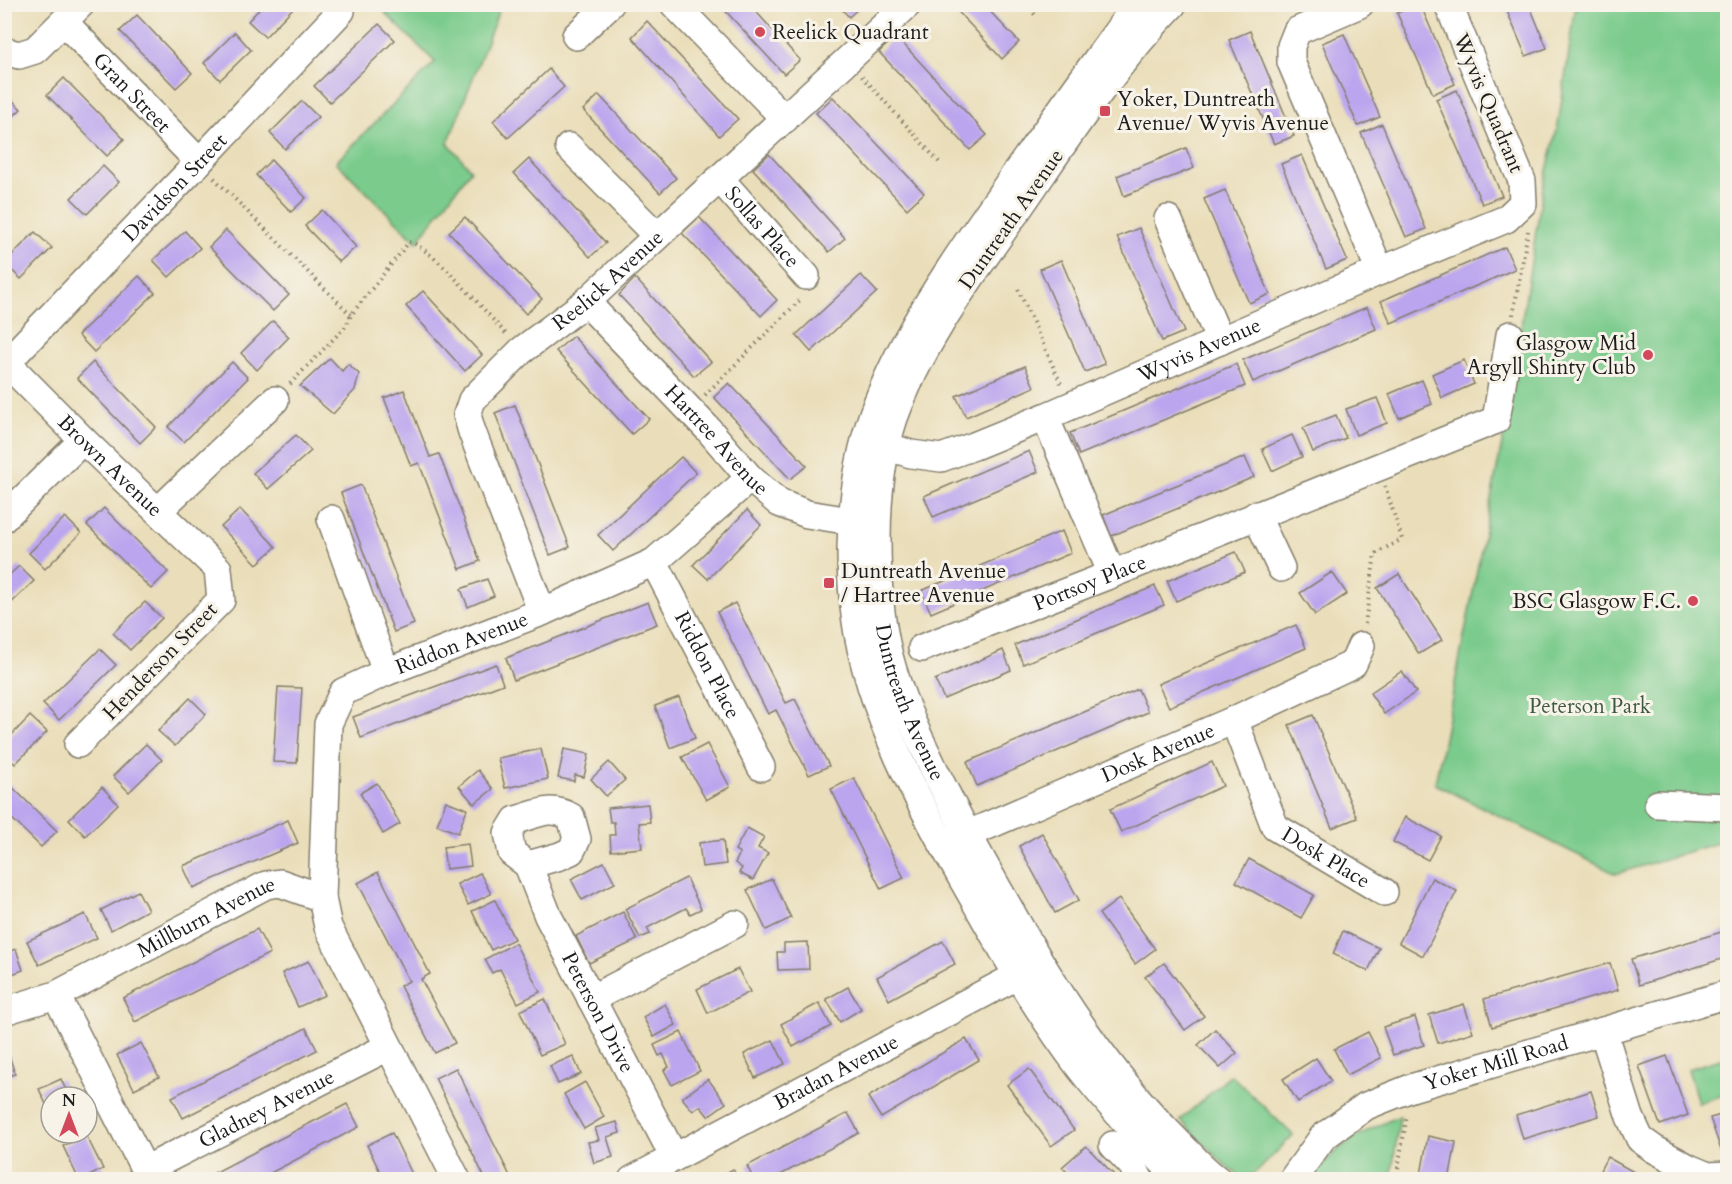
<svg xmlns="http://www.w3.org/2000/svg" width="1732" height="1184" font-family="Cardo,serif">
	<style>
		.green { fill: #7acb8c; stroke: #4b7454; stroke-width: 1.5 }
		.building { fill: #bba5ee }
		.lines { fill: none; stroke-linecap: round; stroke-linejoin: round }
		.minor-casing { stroke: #837d6b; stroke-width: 30 }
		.path { stroke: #837d6b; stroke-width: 4; stroke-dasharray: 1.5 4.5; stroke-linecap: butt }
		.minor { stroke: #fff; stroke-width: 27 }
		.poi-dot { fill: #d1495b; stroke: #f7f3e8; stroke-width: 2 }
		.labels { text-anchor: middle; stroke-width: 6; stroke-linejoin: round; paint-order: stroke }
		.poi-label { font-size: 21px; fill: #1c1c1c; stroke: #f7f3e8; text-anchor: start }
		.street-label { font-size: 21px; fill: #1c1c1c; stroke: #f7f3e8 }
		.park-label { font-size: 21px; fill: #3d5943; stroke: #f7f3e8 }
	</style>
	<rect width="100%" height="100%" fill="#f7f3e8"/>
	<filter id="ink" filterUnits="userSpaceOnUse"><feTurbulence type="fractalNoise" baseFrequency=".0167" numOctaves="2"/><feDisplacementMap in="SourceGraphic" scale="12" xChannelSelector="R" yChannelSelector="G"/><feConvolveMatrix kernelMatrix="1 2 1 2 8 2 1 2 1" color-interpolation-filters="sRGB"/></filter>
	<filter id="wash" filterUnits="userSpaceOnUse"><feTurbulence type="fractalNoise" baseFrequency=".008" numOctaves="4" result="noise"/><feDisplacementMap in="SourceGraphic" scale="24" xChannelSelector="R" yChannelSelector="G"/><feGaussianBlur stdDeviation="1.35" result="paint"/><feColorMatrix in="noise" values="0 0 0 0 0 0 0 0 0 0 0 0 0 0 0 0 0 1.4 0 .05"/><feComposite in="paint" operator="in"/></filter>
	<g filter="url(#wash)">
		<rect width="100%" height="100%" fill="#eadeba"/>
		<!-- green -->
		<g class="green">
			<path d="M393 5H501L448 143 471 170 417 242 336 162 435 62 385 13Z"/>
			<path d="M1576 5H1727V840L1616 874 1435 784 1504 433 1543 187 1558 125Z"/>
			<path d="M1727 1057V1094L1698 1103 1688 1069Z"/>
			<path d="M1231 1075 1293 1135 1261 1168 1251 1175 1240 1176 1229 1169 1180 1120Z"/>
			<path d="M1400 1116 1391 1179 1309 1180C1338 1144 1359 1133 1400 1116Z"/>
		</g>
		<g id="blocks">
			<!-- building -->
			<g class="building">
				<path d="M264 4H297L265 37 248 21Z"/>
				<path d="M719 4H749L800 60 784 74Z"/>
				<path d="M837 4H863L849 17Z"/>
				<path d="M951 4H983L1019 42 1002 59Z"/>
				<path d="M1415 4H1420L1455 84 1433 94 1397 13Z"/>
				<path d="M1504 4H1529L1547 48 1526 56Z"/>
				<path d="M137 15 192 73 176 88 120 31Z"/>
				<path d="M647 21 738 119 719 136 632 37Z"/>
				<path d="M379 24 395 40 330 102 314 86Z"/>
				<path d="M1250 31 1294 136 1274 144 1229 40Z"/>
				<path d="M235 32 251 50 220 80 204 63Z"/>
				<path d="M1344 34 1380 117 1358 126 1322 43Z"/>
				<path d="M896 36 987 135 970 150 879 52Z"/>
				<path d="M549 69 564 87 508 138 493 121Z"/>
				<path d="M64 78 124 139 107 156 47 95Z"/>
				<path d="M1457 90 1502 196 1482 204 1436 99Z"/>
				<path d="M7 95 21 109 4 125V97Z"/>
				<path d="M599 95 676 178 660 193 583 110Z"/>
				<path d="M833 97 924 193 907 209 816 113Z"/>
				<path d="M302 101 318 117 285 149 270 133Z"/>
				<path d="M1382 124 1426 229 1406 237 1361 133Z"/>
				<path d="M1186 148 1194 168 1124 196 1117 176Z"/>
				<path d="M769 154 845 238 829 252 753 169Z"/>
				<path d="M1302 155 1347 260 1326 269 1281 164Z"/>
				<path d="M529 159 606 243 590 257 514 173Z"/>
				<path d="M271 160 306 198 291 212 256 175Z"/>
				<path d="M103 166 119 182 87 214 71 198Z"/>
				<path d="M1225 190 1270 294 1249 303 1204 199Z"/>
				<path d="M322 210 356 247 339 262 305 226Z"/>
				<path d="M465 217 542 299 526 314 449 232Z"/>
				<path d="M699 217 777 300 761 316 682 233Z"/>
				<path d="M1139 228 1184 332 1162 341 1117 237Z"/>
				<path d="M226 230 289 295 273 311 209 247Z"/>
				<path d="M185 231 200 248 169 277 153 260Z"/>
				<path d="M35 232 52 248 21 279 4 263Z"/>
				<path d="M1505 247 1515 269 1391 323 1381 301Z"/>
				<path d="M1061 260 1105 364 1085 372 1040 269Z"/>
				<path d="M861 275 877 292 811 352 796 335Z"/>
				<path d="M139 276 155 293 94 352 78 335Z"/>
				<path d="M635 278 711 362 694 376 619 295Z"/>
				<path d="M423 291 482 355 465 371 406 306Z"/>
				<path d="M1367 307 1376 329 1253 382 1243 360Z"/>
				<path d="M273 321 289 337 257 370 241 353Z"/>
				<path d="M573 336 649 419 632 434 556 351Z"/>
				<path d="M330 358 342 371 348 364 359 374 355 390 333 414 300 386Z"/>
				<path d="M1464 360 1474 384 1442 398 1432 374Z"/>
				<path d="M93 362 156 427 140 443 77 378Z"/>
				<path d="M232 362 248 378 184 442 168 427Z"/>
				<path d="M1236 364 1245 386 1079 455 1070 433Z"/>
				<path d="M1025 366 1034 387 966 417 956 396Z"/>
				<path d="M1422 380 1432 404 1399 418 1389 394Z"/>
				<path d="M729 383 807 466 790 479 714 397Z"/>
				<path d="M404 390 430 457 439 454 480 561 460 569 419 463 411 466 384 398Z"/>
				<path d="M1377 398 1387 423 1356 435 1346 409Z"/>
				<path d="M515 405 570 547 550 555 495 413Z"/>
				<path d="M1336 415 1346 438 1313 452 1303 428Z"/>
				<path d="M296 435 311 451 268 489 253 473Z"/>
				<path d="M1292 435 1302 457 1272 471 1262 449Z"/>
				<path d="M1029 451 1038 472 933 517 924 496Z"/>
				<path d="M681 457 696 473 613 551 598 535Z"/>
				<path d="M1245 457 1254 477 1111 536 1103 515Z"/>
				<path d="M361 485 414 624 394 632 341 493Z"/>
				<path d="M104 508 168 572 151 589 87 525Z"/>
				<path d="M240 509 276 547 257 564 221 527Z"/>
				<path d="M747 510 761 525 708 579 693 565Z"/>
				<path d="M65 517 81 533 45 569 29 553Z"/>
				<path d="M1062 531 1071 553 931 613 921 591Z"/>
				<path d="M1236 552 1245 572 1176 601 1167 581Z"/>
				<path d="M19 566 34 581 4 610V580Z"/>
				<path d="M1332 572 1347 594 1315 615 1300 593Z"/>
				<path d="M1399 574 1442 640 1419 654 1377 588Z"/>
				<path d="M487 579 494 596 468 607 461 589Z"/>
				<path d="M1155 586 1164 605 1023 664 1015 645Z"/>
				<path d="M145 602 162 618 130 650 113 633Z"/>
				<path d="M648 602 657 624 514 680 506 658Z"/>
				<path d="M735 603 786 703 795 699 829 766 809 775 776 710 768 714 717 612Z"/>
				<path d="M1296 625 1306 648 1169 707 1158 684Z"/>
				<path d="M100 649 116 665 59 720 43 704Z"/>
				<path d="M1003 650 1011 670 944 699 935 680Z"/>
				<path d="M496 664 503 684 361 738 353 717Z"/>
				<path d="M1402 671 1416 692 1384 714 1370 693Z"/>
				<path d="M278 687 302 688 297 763 273 762Z"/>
				<path d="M1138 689 1148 712 977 786 967 762Z"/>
				<path d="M679 697 695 738 670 748 655 706Z"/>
				<path d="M190 698 206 714 175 746 158 731Z"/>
				<path d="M1313 715 1357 818 1332 828 1289 725Z"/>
				<path d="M30 716 47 732 15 764 4 754V743Z"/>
				<path d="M146 744 162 760 129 792 113 776Z"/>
				<path d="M707 744 730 787 706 800 682 757Z"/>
				<path d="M541 749 548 779 505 788 498 758Z"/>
				<path d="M564 749 589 754 584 777 575 775 574 781 558 778Z"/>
				<path d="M609 762 625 780 606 796 591 779Z"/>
				<path d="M1212 762 1223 786 1121 832 1110 809Z"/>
				<path d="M478 770 493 789 474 804 459 786Z"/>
				<path d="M854 778 904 878 881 889 831 789Z"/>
				<path d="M4 779 57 831 41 847 4 811Z"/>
				<path d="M377 783 400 824 383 834 360 793Z"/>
				<path d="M102 787 118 804 85 836 69 819Z"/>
				<path d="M446 801 467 809 458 833 437 825Z"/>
				<path d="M648 804 650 822 639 823 642 848 611 851 610 835H615L614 822H610L608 808Z"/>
				<path d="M1405 817 1441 836 1428 860 1393 842Z"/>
				<path d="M288 820 298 843 193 888 183 866Z"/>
				<path d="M747 828 764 837 758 848 768 853 753 880 739 873 742 868 735 863 740 853 735 850Z"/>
				<path d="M1042 833 1079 900 1055 913 1019 846Z"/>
				<path d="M723 840 726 864 702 867 699 843Z"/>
				<path d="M468 844 471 866 446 869 443 847Z"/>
				<path d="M1249 859 1314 895 1301 918 1236 882Z"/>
				<path d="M604 862 615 883 582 900 571 879Z"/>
				<path d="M378 872 430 974 421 979 455 1043 435 1053 400 986 409 981 358 883Z"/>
				<path d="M480 873 491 894 468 905 457 884Z"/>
				<path d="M686 878 701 909 690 914 686 908 647 928 650 934 640 938 625 909Z"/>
				<path d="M1432 878 1457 891 1423 956 1399 943Z"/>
				<path d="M772 879 791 918 766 930 747 890Z"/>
				<path d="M138 891 148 910 111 930 101 910Z"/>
				<path d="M1119 899 1155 949 1135 964 1099 914Z"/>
				<path d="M495 900 514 939 491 950 472 911Z"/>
				<path d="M623 912 637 940 589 963 576 936Z"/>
				<path d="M85 914 97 938 39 965 27 941Z"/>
				<path d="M257 929 270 953 135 1022 123 998Z"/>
				<path d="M1728 930V957L1639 985 1631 959Z"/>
				<path d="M1343 931 1379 948 1368 971 1333 954Z"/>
				<path d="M943 941 955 964 889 1000 877 977Z"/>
				<path d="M808 942 809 969 778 970 777 952H784V943Z"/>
				<path d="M515 943 540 992 518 1003 500 969 492 973 485 959Z"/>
				<path d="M16 949 23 970 4 977V953Z"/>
				<path d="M309 961 325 995 298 1007 282 973Z"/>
				<path d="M1164 963 1204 1016 1185 1030 1145 977Z"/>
				<path d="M1610 963 1618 990 1492 1027 1484 999Z"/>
				<path d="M738 969 750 992 708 1013 697 989Z"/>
				<path d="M848 987 861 1009 840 1022 826 999Z"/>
				<path d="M545 999 565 1044 540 1055 520 1011Z"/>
				<path d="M819 1003 831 1026 793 1047 781 1024Z"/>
				<path d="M665 1004 676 1025 654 1037 643 1017Z"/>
				<path d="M1464 1004 1473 1032 1438 1043 1429 1015Z"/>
				<path d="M1415 1017 1424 1045 1393 1055 1383 1027Z"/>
				<path d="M306 1028 317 1050 183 1118 172 1097Z"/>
				<path d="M1215 1029 1237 1053 1220 1068 1198 1045Z"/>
				<path d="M681 1032 700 1071 672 1085 664 1070 669 1067 663 1054 659 1056 654 1045Z"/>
				<path d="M1368 1032 1381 1058 1347 1075 1334 1049Z"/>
				<path d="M966 1039 979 1060 881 1118 868 1097Z"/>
				<path d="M773 1040 785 1064 755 1078 744 1054Z"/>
				<path d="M141 1043 159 1077 134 1089 117 1055Z"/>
				<path d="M8 1052 15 1074 4 1077V1053Z"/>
				<path d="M573 1056 581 1074 558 1084 550 1066Z"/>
				<path d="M1667 1056 1688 1115 1660 1125 1639 1066Z"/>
				<path d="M1316 1058 1331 1081 1298 1102 1283 1079Z"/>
				<path d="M456 1068 512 1180H486L435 1078Z"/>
				<path d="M1029 1069 1074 1130 1051 1146 1007 1085Z"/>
				<path d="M61 1079 69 1097H51V1115L39 1089Z"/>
				<path d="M708 1079 726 1103 708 1116 700 1106 693 1111 682 1098Z"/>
				<path d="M585 1082 604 1117 584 1129 564 1094Z"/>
				<path d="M1591 1091 1599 1116 1523 1139 1516 1115Z"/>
				<path d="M347 1104 359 1127 257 1180H215L212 1174Z"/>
				<path d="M848 1113 859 1133 771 1180H754L747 1166Z"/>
				<path d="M1728 1113V1148L1721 1150 1710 1118Z"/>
				<path d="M617 1122 620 1133 607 1137 613 1157 594 1163 588 1142 599 1140 595 1128Z"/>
				<path d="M392 1133 415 1180H384L367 1145Z"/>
				<path d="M86 1135 103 1169 82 1180H79L63 1146Z"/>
				<path d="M1428 1136 1456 1142 1449 1180H1420Z"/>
				<path d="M1086 1146 1119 1180H1075L1062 1167Z"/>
				<path d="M1607 1157 1648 1180H1595Z"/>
				<path d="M733 1169 739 1180H714Z"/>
			</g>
		</g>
	</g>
	<g filter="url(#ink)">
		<use href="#blocks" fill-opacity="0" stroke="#837d6b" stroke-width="1.5"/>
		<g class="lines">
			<!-- minor casing -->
			<g class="minor-casing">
				<g id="minor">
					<path d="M674 4 785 119"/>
					<path d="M1137 4C1085 76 1033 147 983 220 940 282 899 343 873 414 858 457 852 503 851 548 851 570 852 593 855 615 868 714 923 811 972 896 1005 955 1039 1014 1080 1068 1111 1108 1145 1144 1180 1180"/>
					<path id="s1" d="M1173 4C1111 68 1063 145 1012 218 968 281 920 345 894 418 881 457 877 500 877 540 877 575 879 609 886 643 894 681 909 717 926 752 950 804 978 854 1006 903 1054 989 1108 1073 1178 1142 1191 1155 1203 1169 1218 1180"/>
					<path d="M1360 4 1297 31 1291 46V62L1380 271"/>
					<path id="s2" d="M64 22 199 162"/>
					<path d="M576 36 610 4"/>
					<path d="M4 51 19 55 35 50 81 4"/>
					<path d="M569 147 657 236"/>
					<path id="s3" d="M720 179 806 276"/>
					<path d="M1168 219 1220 341"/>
					<path id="s4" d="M586 302 708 429 750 478 779 503 807 514 851 521 870 520"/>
					<path id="s5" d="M4 360 83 440 218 569 221 600 78 744"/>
					<path id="s6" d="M7 362 199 162 341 11"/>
					<path d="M1045 417 1112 574"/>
					<path id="s7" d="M872 442 911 454 941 458 974 446 1045 417 1380 271 1506 219 1523 203 1522 181 1448 4"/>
					<path d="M158 511 275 400"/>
					<path d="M1256 515 1281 568"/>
					<path d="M4 518 83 440"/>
					<path d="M331 519 386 672"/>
					<path id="s8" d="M654 562 761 767"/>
					<path id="s9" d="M542 612 472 432 467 415 472 400 521 351 586 302 908 4"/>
					<path id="s10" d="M922 648 1112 574 1496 420 1510 335"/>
					<path id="s11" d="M1234 720 1275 827 1384 892"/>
					<path d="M1658 804 1728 807"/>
					<path id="s12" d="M952 841 1234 720 1353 664 1361 646"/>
					<path id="s13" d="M528 865 560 856 571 851 577 839 571 817C550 805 538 814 516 820L508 833 512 853 528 865 548 916 674 1157"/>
					<path id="s14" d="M322 898 328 724 343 692 386 672 542 612 654 562 750 478"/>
					<path d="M56 995 150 1180"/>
					<path d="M591 999 735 924"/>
					<path id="s15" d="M4 1011 56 995 266 885 280 883 322 898 328 927 457 1180"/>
					<path d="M1603 1031 1630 1117 1640 1139 1654 1149 1689 1168 1708 1176 1728 1175"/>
					<path d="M1113 1145 1132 1165 1140 1180"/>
					<path id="s16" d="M145 1170 388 1047"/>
					<path id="s17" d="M632 1180 1032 968"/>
					<path id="s18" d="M1292 1180 1323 1137 1366 1106 1411 1088 1728 994"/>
				</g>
			</g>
			<!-- path -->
			<g class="path">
				<path d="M1026 4 1036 16"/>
				<path d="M862 76 939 162"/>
				<path d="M214 178 351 315"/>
				<path d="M1018 289 1062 386"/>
				<path d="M1513 315 1528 231"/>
				<path d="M290 384 346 326 351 315 409 242C430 245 489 316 507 335"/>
				<path d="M705 395 802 298"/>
				<path d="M1365 624 1375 554 1402 539 1385 486"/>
				<path d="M1396 1180 1407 1115"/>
			</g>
			<!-- minor -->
			<use href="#minor" class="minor"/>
		</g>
	</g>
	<!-- markers -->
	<g class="poi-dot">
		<circle cx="760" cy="32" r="6"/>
		<rect x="1099" y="105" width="12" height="12" rx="3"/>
		<circle cx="1648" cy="355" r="6"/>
		<rect x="823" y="577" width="12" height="12" rx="3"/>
		<circle cx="1693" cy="601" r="6"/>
	</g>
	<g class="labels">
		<!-- poi labels -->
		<g class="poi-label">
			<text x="772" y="39">Reelick Quadrant</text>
			<text x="1117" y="106">Yoker, Duntreath<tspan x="1117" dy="24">Avenue/ Wyvis Avenue</tspan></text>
			<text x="1636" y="350" text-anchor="end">Glasgow Mid<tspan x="1636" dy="24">Argyll Shinty Club</tspan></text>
			<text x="841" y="578">Duntreath Avenue<tspan x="841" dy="24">/ Hartree Avenue</tspan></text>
			<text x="1681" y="608" text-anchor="end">BSC Glasgow F.C.</text>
		</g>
		<!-- street labels -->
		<g class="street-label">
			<text dy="7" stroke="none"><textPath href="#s2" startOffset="98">Gran Street</textPath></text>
			<text transform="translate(1489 103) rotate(67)" y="7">Wyvis Quadrant</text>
			<text dy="7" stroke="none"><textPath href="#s6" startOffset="242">Davidson Street</textPath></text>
			<text transform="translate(1011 219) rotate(-55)" y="7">Duntreath Avenue</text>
			<text dy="7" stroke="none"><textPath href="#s3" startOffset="64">Sollas Place</textPath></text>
			<text dy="7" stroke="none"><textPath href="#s9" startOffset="408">Reelick Avenue</textPath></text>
			<text dy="7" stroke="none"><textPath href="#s7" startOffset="351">Wyvis Avenue</textPath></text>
			<text dy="7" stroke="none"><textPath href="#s4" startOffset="190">Hartree Avenue</textPath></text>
			<text dy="7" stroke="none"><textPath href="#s5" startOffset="150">Brown Avenue</textPath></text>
			<text dy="7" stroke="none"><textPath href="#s10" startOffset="180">Portsoy Place</textPath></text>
			<text dy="7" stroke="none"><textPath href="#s14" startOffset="338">Riddon Avenue</textPath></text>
			<text transform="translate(160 661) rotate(-46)" y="7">Henderson Street</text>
			<text dy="7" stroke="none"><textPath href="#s8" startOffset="116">Riddon Place</textPath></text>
			<text dy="7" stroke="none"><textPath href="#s1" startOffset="792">Duntreath Avenue</textPath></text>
			<text dy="7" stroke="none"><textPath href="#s12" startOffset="224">Dosk Avenue</textPath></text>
			<text dy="7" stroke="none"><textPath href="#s11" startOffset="174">Dosk Place</textPath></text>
			<text dy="7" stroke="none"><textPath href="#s15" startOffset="224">Millburn Avenue</textPath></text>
			<text dy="7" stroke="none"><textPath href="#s13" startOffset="358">Peterson Drive</textPath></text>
			<text dy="7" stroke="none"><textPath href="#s18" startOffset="243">Yoker Mill Road</textPath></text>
			<text dy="7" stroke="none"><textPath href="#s17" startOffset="231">Bradan Avenue</textPath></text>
			<text dy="7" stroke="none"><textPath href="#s16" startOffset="136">Gladney Avenue</textPath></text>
		</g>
		<!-- park labels -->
		<g class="park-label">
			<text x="1590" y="713">Peterson Park</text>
		</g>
	</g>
	<!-- margin -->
	<rect width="1732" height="1184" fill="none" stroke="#f7f3e8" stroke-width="24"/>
	<!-- north arrow -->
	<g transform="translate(69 1115)"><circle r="28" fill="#f7f3e8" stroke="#9f9d96" stroke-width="1.5"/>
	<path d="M0-4.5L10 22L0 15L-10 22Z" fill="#d1495b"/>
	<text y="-9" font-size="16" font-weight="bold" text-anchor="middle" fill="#1c1c1c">N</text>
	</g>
</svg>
